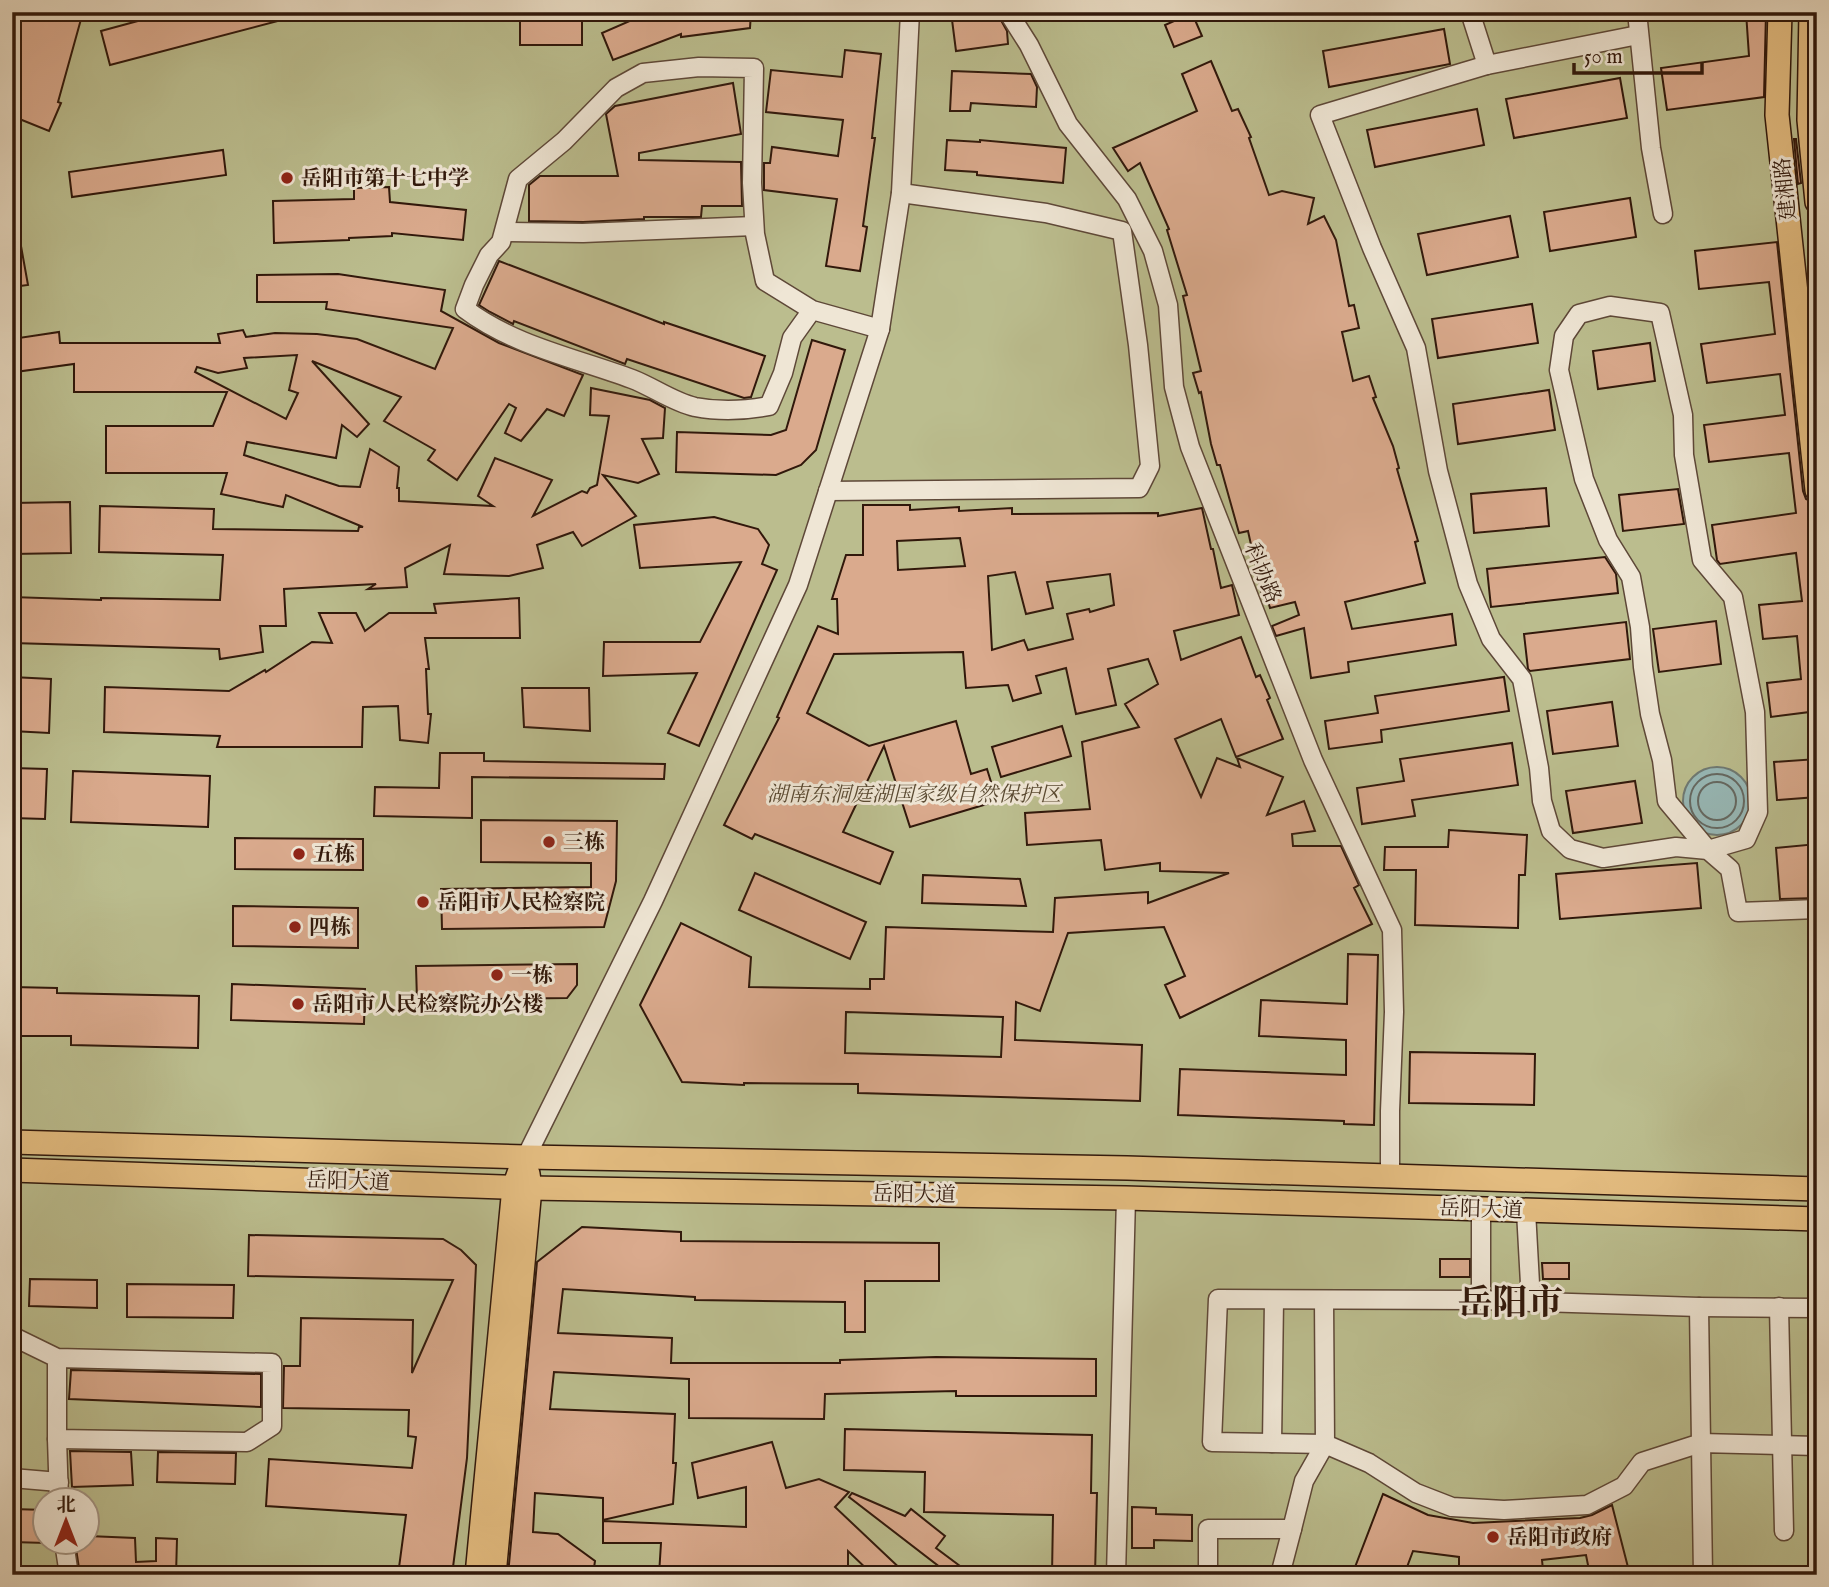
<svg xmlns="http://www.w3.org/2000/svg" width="1829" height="1587" font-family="'IM FELL English','Noto Serif SC',serif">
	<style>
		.green { fill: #bbbd8e; stroke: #766a4c; stroke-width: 2; fill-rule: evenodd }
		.water { fill: #97b9b8; stroke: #6e7973; stroke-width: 2 }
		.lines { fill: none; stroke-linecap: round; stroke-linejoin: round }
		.shore { stroke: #646862; stroke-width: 2 }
		.building { fill: #daaa8d; stroke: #31180b; stroke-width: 2; fill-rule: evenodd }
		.minor-casing { stroke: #5e4838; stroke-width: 21 }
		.major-casing { stroke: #31180b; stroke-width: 26 }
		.minor { stroke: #efe6d5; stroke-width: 18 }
		.major { stroke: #e3bc80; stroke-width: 23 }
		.poi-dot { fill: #8f2418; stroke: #efe6d5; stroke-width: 2.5 }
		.labels { text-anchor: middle; stroke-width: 6; stroke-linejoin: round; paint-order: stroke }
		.poi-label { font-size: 21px; font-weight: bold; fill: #31180b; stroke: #efe6d5; text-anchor: start }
		.street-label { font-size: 21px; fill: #31180b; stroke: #efe6d5 }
		.park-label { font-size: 21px; font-style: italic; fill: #5a4a32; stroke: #efe6d5 }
		.town-label { font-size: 35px; font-weight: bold; fill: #31180b; stroke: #efe6d5 }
	</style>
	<rect width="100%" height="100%" fill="#e6d8bf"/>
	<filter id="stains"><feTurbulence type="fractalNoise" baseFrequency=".00286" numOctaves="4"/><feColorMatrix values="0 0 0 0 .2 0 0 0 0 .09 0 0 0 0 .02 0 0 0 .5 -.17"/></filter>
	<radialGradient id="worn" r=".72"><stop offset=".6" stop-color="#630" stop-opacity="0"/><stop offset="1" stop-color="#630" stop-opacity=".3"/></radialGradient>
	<!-- green -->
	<path class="green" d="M12 12H1817V1575H12ZM46 1500H88V1542H46Z"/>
	<!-- water -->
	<circle class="water" cx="1717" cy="801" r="34"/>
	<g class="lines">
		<!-- shore -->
		<g class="shore">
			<circle cx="1717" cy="801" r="27"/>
			<circle cx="1717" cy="801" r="19"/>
		</g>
	</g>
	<!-- building -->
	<g class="building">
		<path d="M12 12H83L58 102 61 103 49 131 12 116Z"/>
		<path d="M171 12H293V17L110 65 101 31Z"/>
		<rect x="520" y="12" width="62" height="33"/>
		<path d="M637 12H751L750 28 681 37V34L613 60 602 33 639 17Z"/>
		<path d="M951 12H968V17L997 13 1007 31 1008 44 956 51Z"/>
		<path d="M1746 12H1766L1764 97 1667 110 1661 68 1749 56Z"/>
		<path d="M1192 13 1202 36 1174 47 1165 25Z"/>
		<path d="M1444 29 1450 64 1329 87 1323 51Z"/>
		<path d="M845 50 881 54 872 138H875L863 226 867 227 860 271 826 266 837 199 764 190V163H770L772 147 838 156 843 120 766 112 771 70 842 77Z"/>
		<path d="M1211 61 1232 111 1238 109 1251 137 1249 138 1269 195 1282 191 1314 198 1308 224 1324 216 1336 240 1349 306 1354 305 1359 328 1342 332 1353 381 1369 376 1376 397 1373 398 1393 446 1399 468 1397 469 1418 541 1415 542 1425 583 1345 602 1352 629 1452 614 1456 645 1348 662 1349 672 1311 678 1304 628 1276 636 1272 626 1299 615 1295 602 1270 608 1266 594 1262 595 1248 531 1239 533 1220 465H1217L1211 444 1201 392 1199 393 1193 373 1201 371 1183 296 1187 295 1167 230 1169 229 1140 163 1128 171 1113 148 1197 111 1182 74Z"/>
		<path d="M952 71 1031 74 1037 87 1036 107 971 103 970 111H950Z"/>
		<path d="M1620 78 1627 118 1514 138 1506 99Z"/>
		<path d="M733 83 741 134 639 153V160L741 162 742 206H702L701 217H644V219L583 222 529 221V185L540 176H618L606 114 615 106Z"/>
		<path d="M1477 109 1484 145 1375 167 1367 130Z"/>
		<path d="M1794 139H1796L1801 183 1798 184Z"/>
		<path d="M947 140 980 142V140L1066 148 1063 183 977 175V172L945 170Z"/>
		<path d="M223 150 226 175 72 197 69 172Z"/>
		<path d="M389 187 390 202 466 210 463 240 392 233V236L349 238V240L274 243 273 201 354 199V188Z"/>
		<path d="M1630 198 1636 237 1550 251 1544 212Z"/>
		<path d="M1510 216 1518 257 1427 275 1418 234Z"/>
		<path d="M19 235 28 285 12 287V236Z"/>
		<path d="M1777 242 1803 491 1806 499 1817 504V711L1771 717 1767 683 1801 679 1797 636 1763 639 1759 605 1802 601 1796 553 1720 564 1717 560 1712 525 1796 513 1789 453 1709 462 1704 425 1785 415 1780 374 1707 383 1701 344 1775 334 1769 282 1699 289 1695 251Z"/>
		<path d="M499 261 664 324V322L765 356 751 397 744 398 627 359 625 364 514 321 513 324 490 312 479 305Z"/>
		<path d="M338 274 445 290 441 311 499 343 583 375 564 416 547 409 521 441 505 433 516 408 509 404 457 480 428 460 435 450 384 421 401 397 312 361 369 424 357 437 342 425 336 458 247 442 244 455 339 486 360 487 370 449 399 467 397 488H399V501L493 506 478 496 495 458 552 480 533 516 582 491 587 493 590 488 597 485 609 416 590 415 591 388 650 400 665 408 663 438 642 439 659 474 638 483 603 475 636 516 582 546 573 532 537 545 543 568 509 576 444 574 450 545 405 568 407 587 368 589 376 584 284 589 286 626H260L263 652 220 659 219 649 12 643V597L101 600V598L220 600 223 555 99 552 100 506 214 509 213 529 358 531 359 527H363L286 495 283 507 221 494 227 473H106V426H213L227 392H74V364L15 372 12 339 59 332 60 343H220L218 334 243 330 246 337 275 333 317 334 357 339 435 369 453 328 326 309 327 302H257V275ZM297 355 289 390 298 393 286 419 195 372 197 367 218 373 247 368 244 358Z"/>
		<path d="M1532 304 1538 343 1438 358 1432 319Z"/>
		<path d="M812 340 845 350 816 450 801 465 776 475 676 472 677 432 771 435 786 430Z"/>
		<path d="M1650 343 1655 381 1598 389 1593 351Z"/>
		<path d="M1549 390 1555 430 1458 444 1453 404Z"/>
		<path d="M1546 488 1549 526 1474 533 1471 494Z"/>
		<path d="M1678 489 1684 524 1623 531 1619 495Z"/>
		<path d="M70 502 71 553 12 554V503Z"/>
		<path d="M863 505H910V510L959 507V511L1012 508V514L1158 513V516L1202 508 1211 549H1213L1221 588 1232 585 1239 615 1174 631 1181 660 1241 637 1256 677 1260 675 1270 698 1267 700 1283 739 1236 757 1221 719 1175 739 1201 797 1217 758 1240 767 1237 758 1283 777 1267 815 1304 801 1315 831 1292 834 1293 846H1341L1359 885 1354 888 1372 924 1180 1018 1165 985 1185 976 1164 927 1068 933 1040 1011 1016 1002 1015 1040 1142 1045 1140 1101 858 1093V1084L744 1083V1085L682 1082 640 1005 681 923 751 957 749 987 870 989V979H884L886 927 1053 932 1055 898 1148 892V903L1229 873 1160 871V863L1105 870 1101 840 1027 845 1025 813 1090 809 1082 742 1139 727 1125 704 1158 684 1148 659 1108 669 1116 705 1076 714 1066 668 1036 676 1041 693 1013 701 1008 685 966 688 963 652 834 654 807 713 869 746 956 721 971 774 987 769 997 801 910 827 884 746 843 832 893 852 880 884 755 834 752 839 724 825 779 718 777 717 818 626 838 634 837 599H832L846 555H863ZM960 538 965 566 898 570 897 541ZM1015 572 1026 614 1053 608 1047 582 1110 574 1114 605 1090 612 1089 609 1067 614 1073 639 1028 650 1024 640 992 650 988 576ZM846 1012 1003 1017 1001 1057 845 1053Z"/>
		<path d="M714 517 758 529 769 545 762 564 777 570 699 746 668 733 697 673 603 676 604 642H700L741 562 640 568 634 525Z"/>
		<path d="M1605 557 1616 574 1618 593 1491 607 1487 569Z"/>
		<path d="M519 598 520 638H425L429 669H426L428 714H431L428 743 400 740 398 706 363 707 362 747H217L220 736 104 732 105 687 229 691 265 670 266 672 312 642 332 643 319 613H356L365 631 389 613H436L434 604Z"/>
		<path d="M1716 621 1721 664 1659 672 1653 629Z"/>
		<path d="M1626 622 1630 659 1530 671 1528 669 1524 634Z"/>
		<path d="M12 677 51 679 49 733 12 731Z"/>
		<path d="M1504 677 1509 711 1381 730 1382 742 1329 749 1325 721 1378 713 1375 696Z"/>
		<path d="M522 688H589L590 731 524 727Z"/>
		<path d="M1612 702 1618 746 1553 754 1547 711Z"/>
		<path d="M1062 726 1071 756 1001 777 992 747Z"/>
		<path d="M1512 743 1518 785 1412 800 1415 816 1362 824 1357 788 1404 781 1400 759Z"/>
		<path d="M440 753H484V761L665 764 664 779 472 777V818L374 816 375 787 439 788Z"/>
		<path d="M1817 759V797L1777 800 1774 762Z"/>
		<path d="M12 768 47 769 45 819 12 818Z"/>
		<path d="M73 771 210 776 208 827 71 822Z"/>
		<path d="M1635 781 1642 823 1573 833 1566 791Z"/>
		<path d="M481 820 617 821 616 881 604 927 442 929 441 889 591 887V863L481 862Z"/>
		<path d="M1449 830 1527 835 1525 875H1519L1518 928 1415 925 1416 870H1384L1385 847H1448Z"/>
		<path d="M235 838 363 839V870L235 869Z"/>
		<path d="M1817 844V898L1780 899 1776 848Z"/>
		<path d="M1697 863 1701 908 1560 919 1556 874Z"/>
		<path d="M755 873 866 922 850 959 739 910Z"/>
		<path d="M923 875 1020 879 1026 906 922 903Z"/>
		<path d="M233 906 358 908V948L233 946Z"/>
		<path d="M1348 954 1378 955 1374 1125 1344 1124V1121L1178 1115 1180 1069 1346 1075V1040L1259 1036 1261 1000 1347 1004Z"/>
		<path d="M577 964V985L567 998 417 1000 416 966Z"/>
		<path d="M232 984 365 989 364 1024 231 1020Z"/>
		<path d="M12 987 57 988V993L199 996 198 1048 71 1045V1036H12Z"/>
		<path d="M1410 1052 1535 1054 1534 1105 1409 1103Z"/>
		<path d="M582 1227 681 1232V1241L939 1243V1281H865V1332H845V1302L695 1300V1297L563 1289 558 1333 672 1338 671 1363H840V1360L936 1357 1096 1359V1396H956V1391L825 1394 824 1419 689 1418V1379L554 1372 550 1409 675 1414 673 1463H676L673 1504 603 1520V1498L535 1493 533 1532 558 1534 595 1561 593 1575H508L537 1262Z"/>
		<path d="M249 1235 443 1239 461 1250 476 1265 467 1458 452 1575H398L406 1515 266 1506 269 1459 412 1468 416 1437 408 1436 409 1410 283 1408 284 1366H300L301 1318 413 1320 412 1373 453 1280 248 1276Z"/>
		<rect x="1440" y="1259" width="30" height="18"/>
		<path d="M1542 1263H1569V1279H1543Z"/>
		<path d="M30 1279 97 1280V1308L29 1306Z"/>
		<path d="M127 1284 234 1285 233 1318 127 1317Z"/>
		<path d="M71 1370 261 1374V1407L69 1399Z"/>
		<path d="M845 1429 1092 1435 1091 1493H1097L1095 1575H1052L1053 1515 924 1512 925 1472 844 1470Z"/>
		<path d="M772 1442 786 1488 819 1479 849 1492 835 1507 907 1575H873L848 1551V1575H659L661 1543H603V1521L746 1527V1487L698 1498 692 1463Z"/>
		<path d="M70 1451 131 1452 133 1485 72 1487Z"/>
		<path d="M158 1452 236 1453 235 1484 157 1482Z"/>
		<path d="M852 1493 905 1516 911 1509 945 1536 936 1548 972 1575H935L941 1568 849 1497Z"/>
		<path d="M1383 1494 1428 1515 1473 1523 1580 1518 1592 1515 1612 1505 1630 1575H1590L1586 1555 1542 1560 1543 1570 1459 1568V1557L1413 1551 1404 1575H1352Z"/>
		<path d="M1132 1507 1156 1508V1514L1192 1515V1541L1154 1540V1548H1132Z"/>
		<path d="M12 1509 46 1510V1543L12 1542Z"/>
		<path d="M88 1536 135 1538 136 1562 156 1561V1538L177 1539 176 1575H80L75 1542H88Z"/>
	</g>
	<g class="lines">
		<!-- minor casing -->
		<g class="minor-casing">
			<g id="minor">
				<path d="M1008 12 1029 45 1068 124 1127 199 1153 251 1168 305 1174 387 1190 447 1313 760 1392 930 1394 1012 1390 1111V1176"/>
				<path d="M1470 12 1487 65 1638 35"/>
				<path d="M1637 12 1651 148 1663 214"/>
				<path d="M1487 65 1320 115 1372 248 1416 348 1438 471 1468 584 1491 639 1522 679 1539 768 1542 801 1551 831 1570 849 1603 858 1676 847 1708 850 1730 869 1738 912 1817 909"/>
				<path d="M505 232 583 233 754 226"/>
				<path d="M1610 306 1660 313 1683 415 1684 455 1702 560 1733 597 1755 712 1758 812 1746 839 1708 850 1667 801 1662 760 1650 714 1643 667 1640 627 1631 577 1608 540 1584 479 1559 370 1564 336 1579 314Z"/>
				<path d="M812 310 792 338 783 373 769 406C743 411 721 412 695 407 673 402 653 387 632 379 576 358 514 346 465 309L474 285 489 255 501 242 518 179 564 141 616 88 643 73 699 67 754 68 752 183 755 234 765 281 812 310 880 329"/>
				<path d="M828 491 1139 488 1150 466 1138 345 1122 231 1046 213 901 193"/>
				<path d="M526 1157 653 901 798 585 880 329 901 193 910 12"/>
				<path d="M1526 1211 1531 1302"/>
				<path d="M1324 1300 1325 1444 1369 1463 1416 1493 1452 1507 1504 1510 1587 1505 1624 1486 1642 1462 1701 1443 1699 1307 1481 1300V1209"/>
				<path d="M1699 1307 1817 1308"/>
				<path d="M1779 1307 1784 1531"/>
				<path d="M12 1336 57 1358 272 1363V1426L247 1442 57 1439V1358"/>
				<path d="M57 1439 59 1500"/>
				<path d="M1272 1443 1274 1300"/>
				<path d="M12 1478 59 1482"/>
				<path d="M64 1542 69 1575"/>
				<path d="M1116 1575 1126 1198"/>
				<path d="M1208 1575V1529H1292L1304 1481 1325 1444 1212 1442 1218 1299 1481 1300"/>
				<path d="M1280 1575 1292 1529"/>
				<path d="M1703 1575 1701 1443 1817 1446"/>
			</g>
		</g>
		<!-- major casing -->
		<g class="major-casing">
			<g id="major">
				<path d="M1780 12 1777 115 1817 490"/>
				<path d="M1811 12 1809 120 1817 202"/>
				<path d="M12 1142 526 1157 1127 1168 1817 1189"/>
				<path d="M12 1170 530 1188 1126 1198 1817 1219"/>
				<path d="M477 1575 514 1187 519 1173"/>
				<path d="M494 1575 530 1188 528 1174"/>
			</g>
		</g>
		<!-- minor -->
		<use href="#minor" class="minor"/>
		<!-- major -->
		<use href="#major" class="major"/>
	</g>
	<!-- markers -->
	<g class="poi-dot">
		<circle cx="287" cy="178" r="7"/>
		<circle cx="549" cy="842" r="7"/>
		<circle cx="299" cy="854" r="7"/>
		<circle cx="423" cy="902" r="7"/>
		<circle cx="295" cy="927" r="7"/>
		<circle cx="497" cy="975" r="7"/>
		<circle cx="298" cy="1004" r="7"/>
		<circle cx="1493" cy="1537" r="7"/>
	</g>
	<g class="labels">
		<!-- poi labels -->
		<g class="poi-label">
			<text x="301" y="185">岳阳市第十七中学</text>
			<text x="563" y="849">三栋</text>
			<text x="313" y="861">五栋</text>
			<text x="437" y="909">岳阳市人民检察院</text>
			<text x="309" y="934">四栋</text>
			<text x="511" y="982">一栋</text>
			<text x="312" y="1011">岳阳市人民检察院办公楼</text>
			<text x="1507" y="1544">岳阳市政府</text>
		</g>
		<!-- street labels -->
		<g class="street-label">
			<text transform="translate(1785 189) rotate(-96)" y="7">建湘路</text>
			<text transform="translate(1263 573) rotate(68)" y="7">科协路</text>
			<text transform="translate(348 1181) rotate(2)" y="7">岳阳大道</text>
			<text transform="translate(914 1194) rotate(1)" y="7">岳阳大道</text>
			<text transform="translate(1481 1209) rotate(2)" y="7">岳阳大道</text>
		</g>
		<!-- park labels -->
		<g class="park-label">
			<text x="914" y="801">湖南东洞庭湖国家级自然保护区</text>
		</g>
		<!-- town labels -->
		<g class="town-label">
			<text x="1510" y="1314">岳阳市</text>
		</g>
	</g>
	<!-- margin -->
	<rect width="1829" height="1587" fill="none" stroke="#e6d8bf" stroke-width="42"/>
	<rect x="14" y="14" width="1801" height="1559" fill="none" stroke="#31180b" stroke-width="3.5"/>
	<rect x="21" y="21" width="1787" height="1545" fill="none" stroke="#31180b" stroke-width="2"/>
	<!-- north arrow -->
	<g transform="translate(66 1521)"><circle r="33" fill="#efe6d5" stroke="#a39484" stroke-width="2"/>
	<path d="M0-5L12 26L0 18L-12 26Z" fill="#8f2418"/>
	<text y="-10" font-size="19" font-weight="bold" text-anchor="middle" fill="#31180b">北</text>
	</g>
	<!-- scale -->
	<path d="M1574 63v10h128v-10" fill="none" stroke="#31180b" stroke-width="3.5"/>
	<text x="1584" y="63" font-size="21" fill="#31180b" stroke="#efe6d5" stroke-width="5" paint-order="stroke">50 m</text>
	<rect width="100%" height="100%" filter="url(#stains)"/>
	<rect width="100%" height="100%" fill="url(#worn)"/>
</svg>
